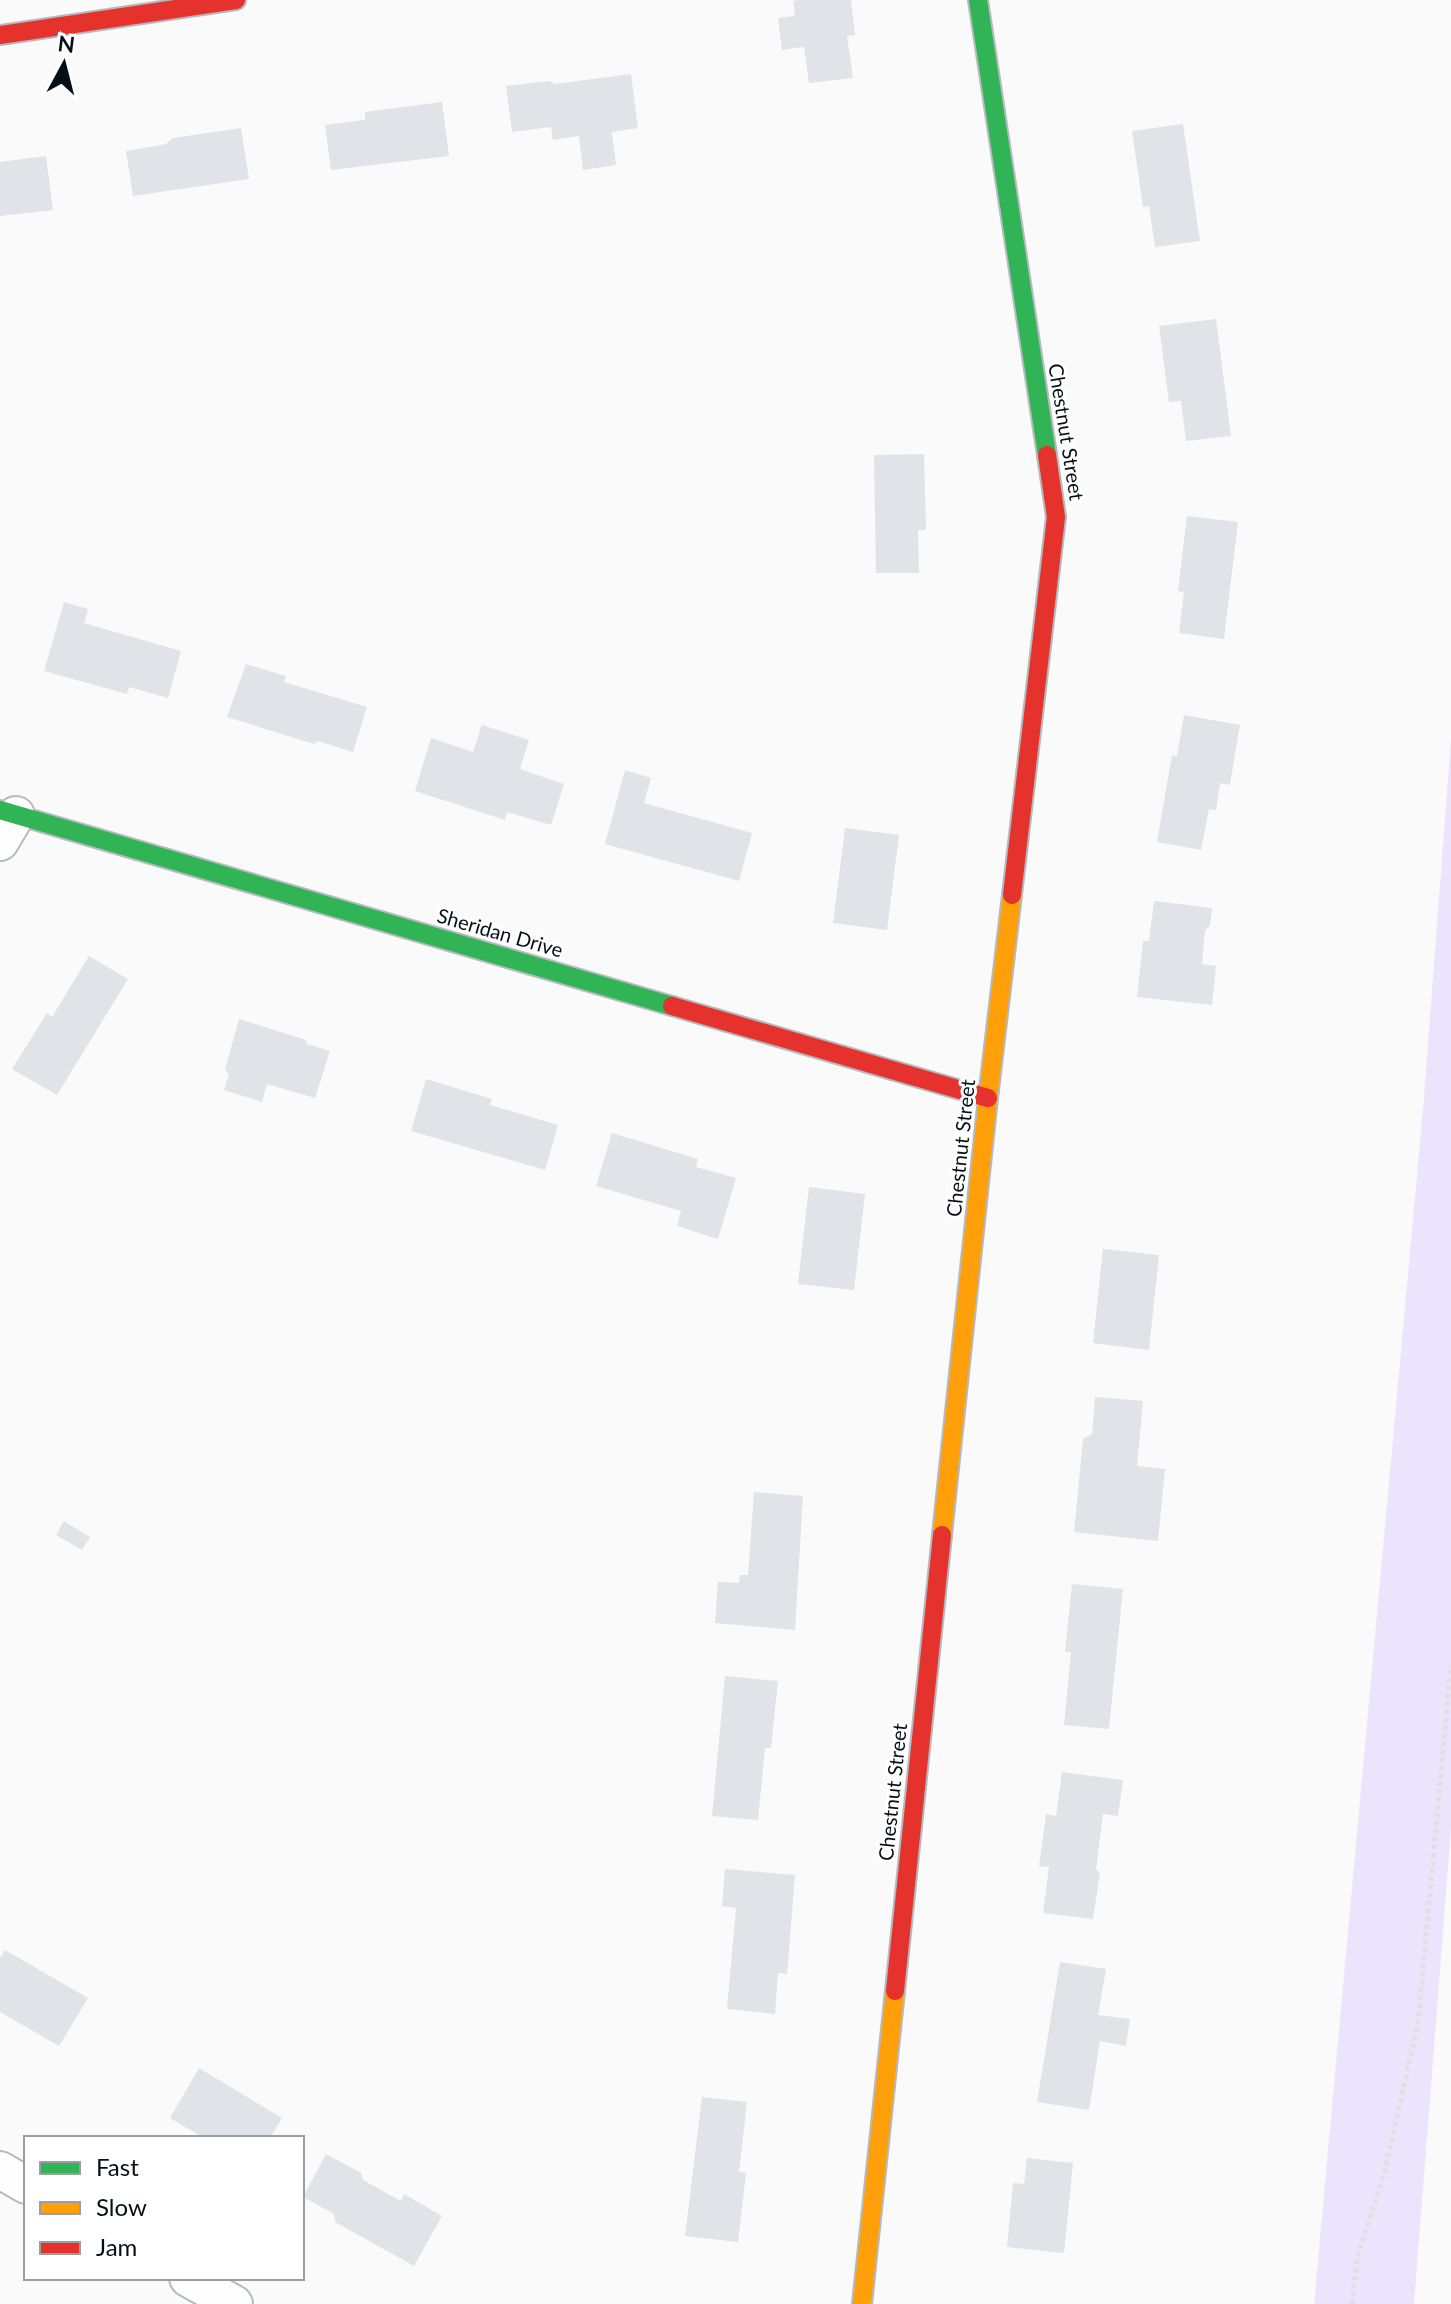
<svg xmlns="http://www.w3.org/2000/svg" width="1451" height="2304" font-family="Lato,sans-serif">
	<style>
		.green { fill: #eae5fc }
		.building { fill: #e1e3e8 }
		.lines { fill: none; stroke-linecap: round; stroke-linejoin: round }
		.street-casing { stroke: #b5babe; stroke-width: 40 }
		.fast-casing { stroke: #b5babe; stroke-width: 22 }
		.slow-casing { stroke: #b5babe; stroke-width: 22 }
		.jam-casing { stroke: #b5babe; stroke-width: 22 }
		.path { stroke: #dfe0e0; stroke-width: 5; stroke-dasharray: 4 4; stroke-linecap: butt }
		.street { stroke: #fefefe; stroke-width: 36 }
		.fast { stroke: #30b455; stroke-width: 18 }
		.slow { stroke: #ff9f0a; stroke-width: 18 }
		.jam { stroke: #e5322d; stroke-width: 18 }
		.labels { text-anchor: middle; stroke-width: 6; stroke-linejoin: round; paint-order: stroke }
		.street-label { font-size: 20px; fill: #060f17; stroke: #fff }
	</style>
	<rect width="100%" height="100%" fill="#fafafa"/>
	<!-- green -->
	<path class="green" d="M1451 739V1829L1414 2304H1314L1423 1110Z"/>
	<!-- building -->
	<g class="building">
		<path d="M798 0H851L855 35 847 36 853 78 809 83 804 47 782 50 778 18 795 16 793 1Z"/>
		<path d="M631 74 638 128 612 132 616 165 583 170 579 136 553 140 551 127 512 132 506 86 549 81 555 84Z"/>
		<path d="M442 102 449 156 331 170 325 125 365 120V112Z"/>
		<path d="M1183 124 1200 241 1155 247 1149 206 1143 207 1132 131Z"/>
		<path d="M241 128 249 179 133 196 126 151 166 144 173 138Z"/>
		<path d="M46 156 53 210 0 216V162Z"/>
		<path d="M1216 319 1231 436 1186 441 1181 401 1169 402 1159 326Z"/>
		<path d="M924 454 926 530H918L919 573H876L874 455Z"/>
		<path d="M1187 516 1238 522 1224 639 1179 633 1184 592 1178 591Z"/>
		<path d="M64 602 88 609 84 623 181 651 168 698 129 687 127 694 44 671Z"/>
		<path d="M246 664 286 676 284 682 367 707 353 752 318 741 314 744 227 717Z"/>
		<path d="M1184 715 1240 725 1230 785 1220 783 1216 810 1209 809 1201 850 1157 842 1172 755 1177 756Z"/>
		<path d="M482 725 529 740 520 769 564 784 551 825 507 812 505 820 415 791 431 738 473 752Z"/>
		<path d="M625 770 651 778 644 803 752 833 739 881 605 844Z"/>
		<path d="M845 828 899 835 887 930 833 923Z"/>
		<path d="M1154 901 1212 908 1210 925 1205 931 1202 964 1216 966 1212 1005 1137 997 1143 941H1149Z"/>
		<path d="M89 956 128 979 57 1095 12 1069 47 1013 52 1017Z"/>
		<path d="M239 1019 306 1040 307 1044 330 1051 315 1098 267 1084 262 1102 224 1090 229 1074 225 1070Z"/>
		<path d="M426 1079 492 1099 490 1105 558 1125 545 1170 411 1131Z"/>
		<path d="M612 1133 698 1159 696 1167 736 1178 718 1239 677 1226 681 1211 596 1186Z"/>
		<path d="M809 1187 865 1194 854 1290 798 1284Z"/>
		<path d="M1103 1249 1159 1255 1149 1350 1093 1343Z"/>
		<path d="M1095 1397 1143 1401 1137 1466 1165 1469 1158 1541 1074 1532 1083 1439 1092 1434Z"/>
		<path d="M754 1492 803 1496 795 1630 715 1623 718 1582 739 1583 740 1575H748Z"/>
		<path d="M64 1521 90 1537 82 1550 56 1535Z"/>
		<path d="M1072 1584 1123 1589 1109 1729 1064 1725 1071 1652H1065Z"/>
		<path d="M725 1676 778 1681 771 1748H765L758 1820 712 1816Z"/>
		<path d="M1062 1772 1123 1780 1118 1816 1103 1814 1096 1869 1100 1873 1093 1919 1043 1913 1049 1867 1039 1866 1046 1814 1056 1816Z"/>
		<path d="M725 1869 795 1875 787 1974 778 1973 775 2014 727 2009 736 1908 722 1906Z"/>
		<path d="M5 1950 88 1998 59 2046 0 2012V1958Z"/>
		<path d="M1060 1962 1106 1969 1098 2015 1130 2019 1126 2046 1100 2041 1089 2110 1037 2102Z"/>
		<path d="M199 2068 282 2118 270 2138H204L170 2118Z"/>
		<path d="M702 2097 747 2102 739 2172 746 2173 738 2242 685 2236Z"/>
		<path d="M326 2154 361 2173 363 2180 401 2201 404 2194 442 2216 414 2266 335 2222 334 2214 303 2197Z"/>
		<path d="M1027 2158 1073 2163 1064 2253 1007 2247 1013 2183 1024 2184Z"/>
	</g>
	<g class="lines">
		<!-- street casing -->
		<g class="street-casing">
			<g id="street">
				<path d="M0 842 16 815"/>
				<path d="M0 2170 26 2185"/>
				<path d="M188 2278 234 2304"/>
			</g>
		</g>
		<!-- fast casing -->
		<g class="fast-casing">
			<g id="fast">
				<path d="M978 0 1047 455"/>
				<path d="M0 810 672 1006"/>
			</g>
		</g>
		<!-- slow casing -->
		<g class="slow-casing">
			<g id="slow">
				<path d="M942 1535 988 1098 1012 895"/>
				<path d="M862 2304 895 1991"/>
			</g>
		</g>
		<!-- jam casing -->
		<g class="jam-casing">
			<g id="jam">
				<path d="M0 35 236 0"/>
				<path d="M1012 895 1056 517 1047 455"/>
				<path d="M672 1006 988 1098"/>
				<path d="M895 1991 942 1535"/>
			</g>
		</g>
		<!-- path -->
		<path class="path" d="M1352 2304 1358 2254 1385 2170 1418 2023 1451 1665"/>
		<!-- street -->
		<use href="#street" class="street"/>
		<!-- fast -->
		<use href="#fast" class="fast"/>
		<!-- slow -->
		<use href="#slow" class="slow"/>
		<!-- jam -->
		<use href="#jam" class="jam"/>
	</g>
	<g class="labels">
		<!-- street labels -->
		<g class="street-label">
			<text transform="translate(1066 432) rotate(81)" y="7">Chestnut Street</text>
			<text transform="translate(500 933) rotate(16)" y="7">Sheridan Drive</text>
			<text transform="translate(961 1148) rotate(-84)" y="7">Chestnut Street</text>
			<text transform="translate(893 1792) rotate(-84)" y="7">Chestnut Street</text>
		</g>
	</g>
	<!-- legend -->
	<rect x="24" y="2136" width="280" height="144" fill="#ffffff" stroke="#9b9fa2" stroke-width="2"/>
	<rect x="40" y="2162" width="40" height="12" fill="#30b455" stroke="#9b9fa2" stroke-width="2"/>
	<text x="96" y="2176" font-size="24" fill="#060f17">Fast</text>
	<rect x="40" y="2202" width="40" height="12" fill="#ff9f0a" stroke="#9b9fa2" stroke-width="2"/>
	<text x="96" y="2216" font-size="24" fill="#060f17">Slow</text>
	<rect x="40" y="2242" width="40" height="12" fill="#e5322d" stroke="#9b9fa2" stroke-width="2"/>
	<text x="96" y="2256" font-size="24" fill="#060f17">Jam</text>
	<!-- north arrow -->
	<g transform="translate(64 64) rotate(7)" stroke="#ffffff" stroke-width="6" paint-order="stroke">
	<path d="M0-6L14 30L0 20L-14 30Z" fill="#060f17"/>
	<text y="-12" font-size="22" font-weight="bold" text-anchor="middle" fill="#060f17">N</text>
	</g>
</svg>
